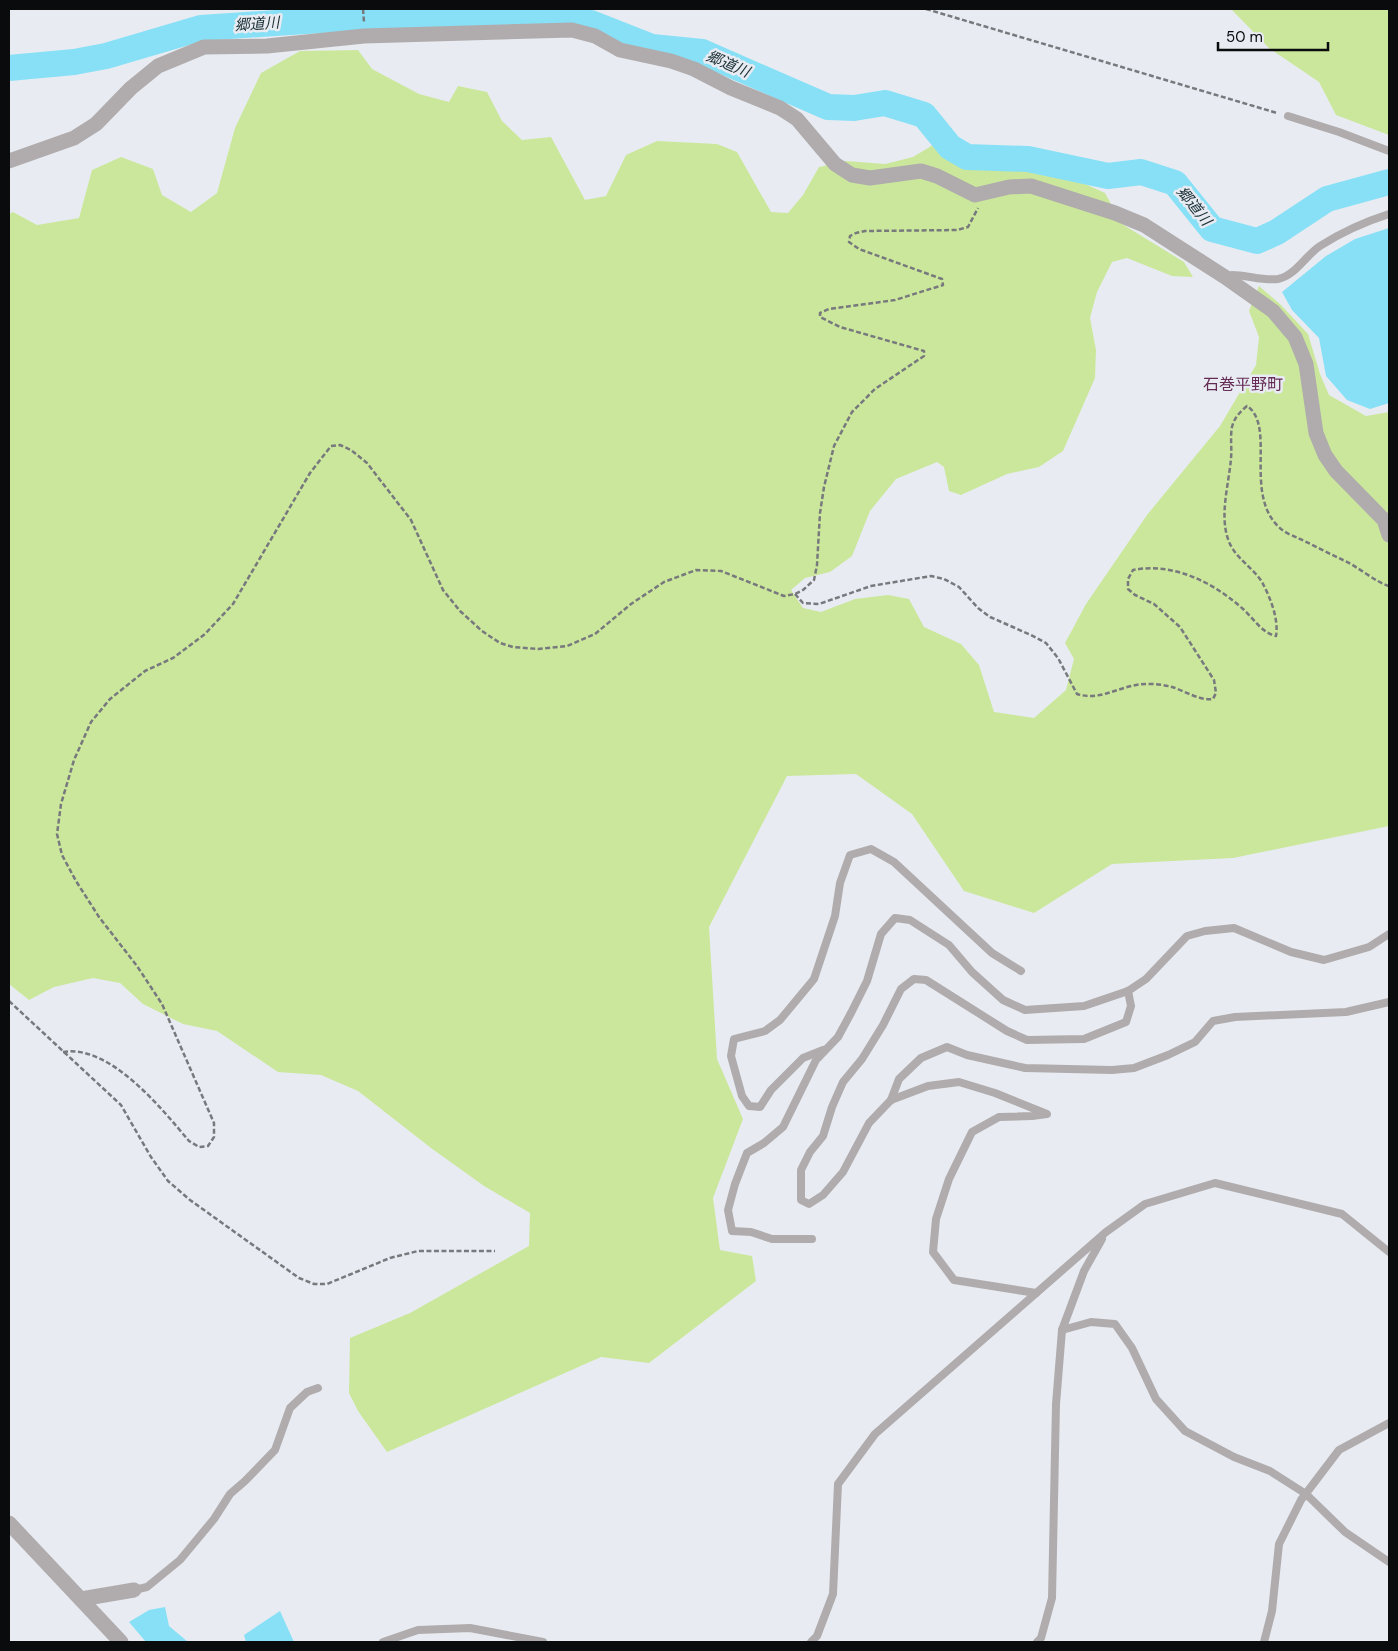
<svg xmlns="http://www.w3.org/2000/svg" width="1398" height="1651" font-family="'DM Sans','Noto Sans JP',sans-serif">
	<style>
		.green { fill: #cbe79c }
		.water { fill: #87e0f6 }
		.lines { fill: none; stroke-linecap: round; stroke-linejoin: round }
		.river { stroke: #87e0f6; stroke-width: 26 }
		.path { stroke: #77797d; stroke-width: 2.5; stroke-dasharray: 5 2.5; stroke-linecap: butt }
		.lane { stroke: #b0acad; stroke-width: 8 }
		.street { stroke: #b0acad; stroke-width: 15 }
		.labels { text-anchor: middle; stroke-width: 5; stroke-linejoin: round; paint-order: stroke }
		.water-label { font-size: 15px; font-style: italic; fill: #192e34; stroke: #e8ecf2 }
		.quarter-label { font-size: 16px; fill: #642b55; stroke: #e8ecf2 }
	</style>
	<rect width="100%" height="100%" fill="#e8ecf2"/>
	<!-- green -->
	<g class="green">
		<path d="M1231 9H1389V135L1336 115 1319 82 1269 48Z"/>
		<path d="M358 50 372 69 419 94 449 102 458 86 487 92 502 121 522 140 551 137 585 200 606 196 626 155 657 141 717 144 737 152 771 212 788 213 803 195 819 167 846 161 885 164 913 157 933 145 953 155 977 164 1029 166 1065 175 1105 193 1122 224 1184 262 1193 277 1172 276 1127 258 1112 262 1097 292 1090 318 1096 350 1095 378 1063 451 1039 467 1007 474 961 495 949 491 944 467 937 462 896 479 870 511 852 556 830 572 805 578 791 590 803 608 821 612 855 599 888 595 909 599 924 627 961 644 979 665 994 712 1034 718 1066 690 1074 659 1065 643 1086 604 1147 515 1220 426 1256 365 1259 337 1249 311 1259 286 1281 305 1308 334 1320 374 1329 395 1366 416 1389 412V826L1233 858 1112 864 1034 913 964 891 912 814 856 774 787 776 709 927 717 1059 743 1119 713 1198 720 1250 752 1256 756 1281 649 1363 601 1357 387 1452 358 1411 349 1393 350 1338 410 1313 529 1246 530 1213 484 1186 431 1148 358 1091 321 1075 278 1072 217 1031 183 1024 143 1004 120 983 93 978 54 987 29 1000 9 984V214L13 212 37 225 79 218 92 170 121 157 153 169 162 195 191 212 217 193 235 128 261 73 300 51Z"/>
	</g>
	<!-- water -->
	<g class="water">
		<path d="M1389 228V403L1370 409 1347 400 1326 376 1319 338 1292 310 1282 292 1326 256 1355 239Z"/>
		<path d="M165 1607 169 1626 188 1642H146L129 1622 149 1610Z"/>
		<path d="M280 1611 294 1642H246L244 1635Z"/>
	</g>
	<g class="lines">
		<!-- river -->
		<path class="river" d="M9 68 74 62 106 56 201 28 351 18 555 17 591 23 652 47 702 52 828 107 854 108 885 103 924 115 950 147 967 157 1028 159 1108 176 1141 172 1175 183 1212 229 1257 241 1277 232 1327 199 1389 182"/>
		<!-- path -->
		<g class="path">
			<path d="M363 9 364 22"/>
			<path d="M926 9 1277 113"/>
			<path d="M795 594 803 603 819 604 871 586 931 576 944 579 959 587 978 608 990 617 1031 635 1046 643 1058 658 1077 694C1102 702 1123 683 1149 684 1157 684 1165 685 1172 687 1185 691 1200 701 1213 699L1216 693 1214 680 1180 627 1154 604 1135 595 1128 589V579L1133 570C1174 562 1214 583 1243 609 1254 619 1262 633 1276 636 1279 619 1270 597 1262 582 1253 568 1237 559 1230 544 1218 518 1229 485 1231 458 1232 448 1230 437 1232 427 1234 418 1240 412 1247 406 1277 426 1242 496 1281 529 1286 533 1293 536 1298 538 1313 545 1328 553 1343 560 1357 566 1377 583 1389 586"/>
			<path d="M9 1001 121 1105 151 1157 168 1181 190 1200 299 1278 314 1284H327L390 1258 418 1251H495"/>
			<path d="M63 1052C110 1044 162 1109 189 1141L199 1147 208 1146 214 1137V1123L162 1004 137 966 99 917 76 881 62 855 57 834 61 804 74 760 91 722 110 699 145 671 173 658 205 634 233 604 310 473 331 446 340 445 351 450 367 463 411 520 443 590 460 611 482 631 500 643 513 647 538 649 567 646 595 634 631 604 664 582 696 570 721 571 784 596 795 594 803 590 814 580 817 565 820 513 824 487 834 446 852 412 875 389 924 356V351L840 327 820 317V313L829 309 895 300 943 285 942 279 859 249 849 242 850 236 856 233 865 231 957 230 968 227 978 208"/>
		</g>
		<!-- lane -->
		<g class="lane">
			<path d="M1288 116 1339 132 1389 151"/>
			<path d="M1227 277 1232 275C1247 275 1263 281 1278 279 1295 276 1306 255 1320 246 1342 232 1364 222 1389 214"/>
			<path d="M823 1050 803 1058 771 1090 760 1107 749 1106 742 1096 731 1056 734 1039 765 1031 780 1020 814 979 835 916 840 883 850 855 871 849 894 862 992 953 1021 971"/>
			<path d="M891 1100 899 1079 921 1058 947 1047 967 1055 1025 1068 1112 1070 1134 1068 1168 1055 1195 1042 1213 1021 1235 1017 1346 1012 1389 1002"/>
			<path d="M812 1239H772L751 1232 732 1231 728 1210 735 1184 747 1153 764 1143 783 1127 816 1060 838 1037 851 1013 867 981 881 934 895 918 910 920 949 945 972 972 1003 1000 1025 1010 1084 1006 1128 991 1146 979 1187 936 1205 931 1234 928 1291 952 1324 960 1369 947 1389 934"/>
			<path d="M1036 1293 954 1280 933 1252 936 1219 949 1179 972 1132 999 1117 1032 1116 1047 1114 995 1093 959 1082 928 1086 891 1100 869 1123 843 1172 823 1195 809 1204 801 1200V1170L810 1152 823 1136 832 1107 843 1082 862 1059 883 1025 901 989 914 979 926 980 1007 1031 1027 1040 1084 1039 1126 1022 1131 1006 1128 991"/>
			<path d="M1062 1330 1091 1322 1115 1324 1132 1348 1156 1399 1185 1431 1234 1457 1270 1471 1306 1494 1345 1532 1389 1562"/>
			<path d="M134 1590 147 1587 180 1560 214 1519 230 1494 245 1481 275 1450 290 1408 307 1392 318 1388"/>
			<path d="M383 1642 418 1630 470 1628 543 1642"/>
			<path d="M811 1642 817 1636 833 1594 838 1484 875 1434 1106 1232 1145 1204 1215 1183 1342 1214 1389 1252"/>
			<path d="M1037 1642 1041 1638 1052 1598 1056 1404 1062 1330 1084 1271 1102 1239"/>
			<path d="M1264 1642 1272 1611 1279 1544 1301 1500 1339 1450 1389 1423"/>
		</g>
		<!-- street -->
		<g class="street">
			<path d="M9 161 74 138 96 124 131 88 158 66 204 47 267 46 364 36 572 30 595 36 620 50 671 61 694 69 731 88 780 108 797 119 835 164 852 175 870 178 921 171 937 176 975 195 1009 187 1031 186 1115 213 1144 225 1225 277 1273 311 1295 337 1306 364 1316 433 1325 455 1336 471 1384 520 1389 535"/>
			<path d="M9 1523 121 1642"/>
			<path d="M81 1599 134 1590"/>
		</g>
	</g>
	<g class="labels">
		<!-- water labels -->
		<g class="water-label">
			<text transform="translate(257 24) rotate(-4)" y="5">郷道川</text>
			<text transform="translate(728 64) rotate(23)" y="5">郷道川</text>
			<text transform="translate(1194 206) rotate(51)" y="5">郷道川</text>
		</g>
		<!-- quarter labels -->
		<g class="quarter-label">
			<text x="1243" y="390">石巻平野町</text>
		</g>
	</g>
	<!-- border -->
	<rect width="1398" height="1651" fill="none" stroke="#0a0b0d" stroke-width="20"/>
	<!-- scale -->
	<path d="M1218 42v8h110v-8" fill="none" stroke="#0a0b0d" stroke-width="2.5"/>
	<text x="1226" y="42" font-size="15" fill="#0a0b0d" stroke="#e8ecf2" stroke-width="4" paint-order="stroke">50 m</text>
</svg>
